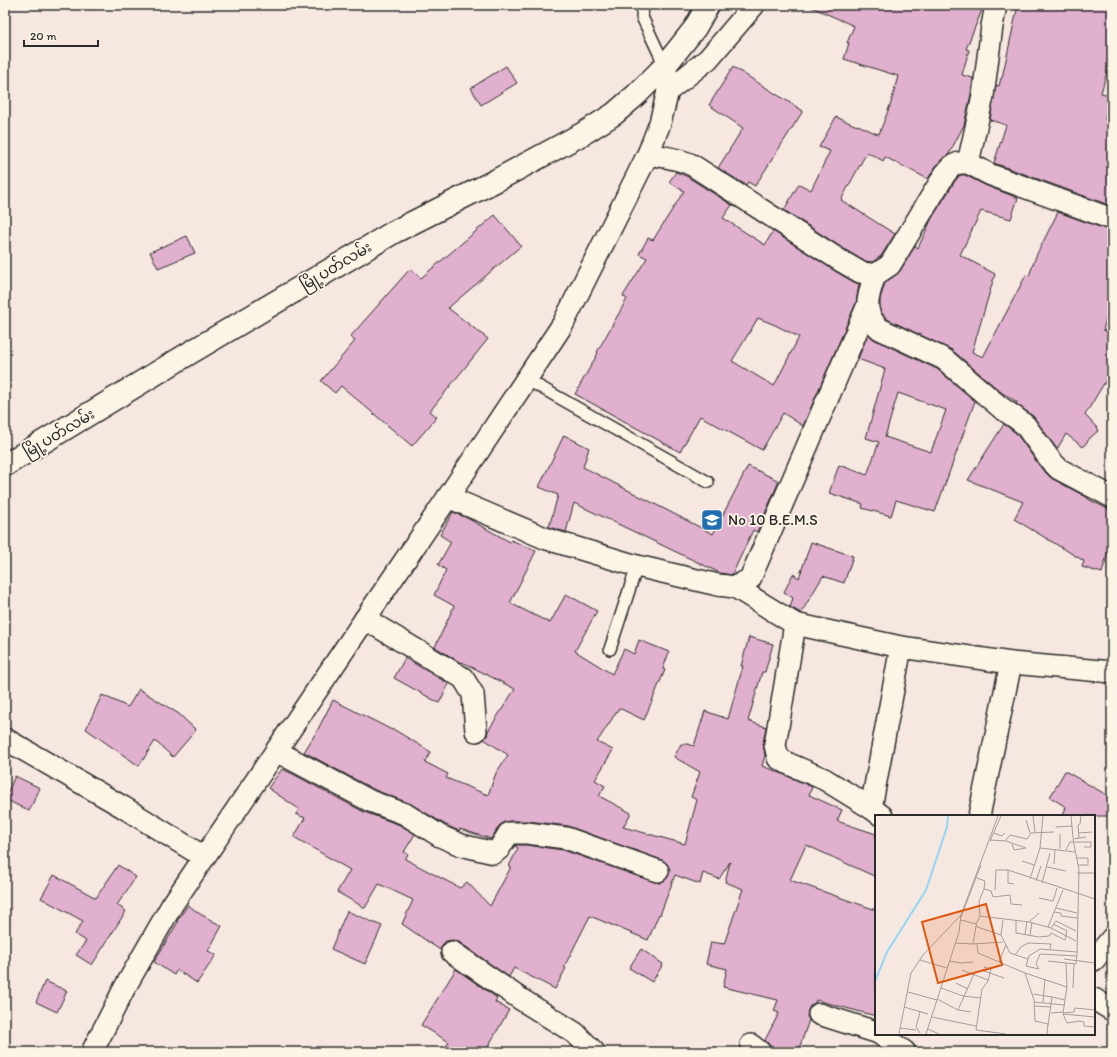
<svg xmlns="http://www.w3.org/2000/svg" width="1117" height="1057" font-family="Itim,'Noto Sans Myanmar',sans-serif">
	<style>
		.building { fill: #e1b0cf; stroke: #2b2b2b; fill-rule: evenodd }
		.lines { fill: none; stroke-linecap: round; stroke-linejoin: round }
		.lane-casing { stroke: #2b2b2b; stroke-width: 14 }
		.street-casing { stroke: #2b2b2b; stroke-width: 24 }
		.secondary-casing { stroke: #2b2b2b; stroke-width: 25 }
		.lane { stroke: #fcf5e5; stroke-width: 11 }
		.street { stroke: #fcf5e5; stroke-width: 21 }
		.secondary { stroke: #fcf5e5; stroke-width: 22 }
		.labels { text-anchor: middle; stroke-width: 3.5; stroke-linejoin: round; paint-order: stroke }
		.street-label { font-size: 15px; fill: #2b2b2b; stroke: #fcf5e5 }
		.poi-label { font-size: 15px; fill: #2b2b2b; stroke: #fcf5e5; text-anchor: start }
		.inset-river { fill: none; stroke: #92d7f4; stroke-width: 2 }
		.inset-road { fill: none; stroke: #a59c98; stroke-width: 1 }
		.view { fill: #df570e; fill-opacity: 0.15; stroke: #df570e; stroke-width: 2 }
		.inset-edge { fill: none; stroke: #2b2b2b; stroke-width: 2 }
	</style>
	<rect width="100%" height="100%" fill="#f7e7e1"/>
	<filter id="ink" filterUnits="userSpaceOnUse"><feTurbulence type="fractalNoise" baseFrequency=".025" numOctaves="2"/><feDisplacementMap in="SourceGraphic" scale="8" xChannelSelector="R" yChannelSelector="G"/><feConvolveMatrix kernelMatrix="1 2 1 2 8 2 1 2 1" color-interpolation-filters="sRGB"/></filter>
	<g filter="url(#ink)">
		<!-- building -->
		<g class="building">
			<path d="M807 5H984L966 49 969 50 962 75 973 78 971 94 964 125 949 154 943 158 936 166 928 179 885 157 883 161 867 152 841 200 895 234 881 256 872 262 864 261 847 251 784 210 799 184 811 190 830 151 819 147 836 117 857 126 858 125 875 133 879 134 891 103 898 76 844 59 849 43H847L854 26Z"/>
			<path d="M1018 5H1112V54L1101 93 1110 95 1105 119 1112 120 1108 138H1112V206L994 163 1006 125 990 120 996 85 999 86 1001 78H1002Z"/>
			<path d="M506 66 517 83 481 105 471 88Z"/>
			<path d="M733 67 803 111 755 186 748 182 746 185 718 168 743 128 709 105Z"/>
			<path d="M676 172 686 176 732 205 723 218 765 245 773 231 835 271 854 282 859 284 856 303 803 426 783 413 762 450 700 416 680 452 575 394 598 353 597 352 627 299 623 296 647 258 639 254 648 238 653 240 684 191 669 182ZM758 318 775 325 799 337 774 386 732 361Z"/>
			<path d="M961 175H965L987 186 1018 198 1011 219 981 211 960 255 995 274 972 352 983 357 1026 275 1029 276 1036 256 1058 212 1108 230 1112 231V298L1103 330 1112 333V370L1085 415 1099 430 1090 438 1083 447 1066 434 1057 449 1033 416 1016 404 1017 402 1001 392 952 350 887 319 881 312 880 304V299L885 283 900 271 915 246 918 248 932 218 955 181 959 176Z"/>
			<path d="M495 215 521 246 448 308 488 339 430 411 437 417 412 446 341 386 335 393 321 381 355 341 350 337 410 269 421 278Z"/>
			<path d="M187 236 195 253 158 268 150 252Z"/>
			<path d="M868 334 875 340 937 369 975 401 935 512 896 500 891 516 862 508 863 504 829 493 839 465 867 475 879 442 866 438 885 369 858 359ZM898 393 946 410 931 452 885 437Z"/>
			<path d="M1004 424 1016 433 1041 468 1051 478 1088 498V499L1106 508 1112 509V537L1102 573 1082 567 1084 561 1014 519 1023 502 968 480Z"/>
			<path d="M564 435 589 448 583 467 713 534 748 466 779 481 757 532 753 530 732 575 720 573 574 503 566 532 549 527 558 495 539 487Z"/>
			<path d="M453 512 467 518 510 542 511 540 536 551 510 603 550 623 566 594 597 611 575 651 612 674 624 649 634 654 639 640 669 652 663 669 665 670 644 720 619 708 597 742 613 750 595 780 605 786 599 796 631 813 623 827 685 844 697 800 691 797 700 772 674 757 681 744H688L694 746 705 711 728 719 743 666H741L749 637 773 644 765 672H762L748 721 766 727 763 743 765 756 762 766 778 772 812 787 809 795 842 810 837 821 876 834V877L806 845 790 880 876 910V1016L816 1000 815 1003 811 1005 808 1010 807 1016 809 1020 798 1052H772L771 1047 765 1040 779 1013 774 1011 778 1000 723 987 727 969 706 964 711 942 724 944 743 889 725 882 730 862 719 879 703 873 700 884 675 875 660 915 659 914 648 940 590 916 564 967 566 968 555 989 514 968 509 977 459 942 453 940 446 941 442 945 440 950 402 924 413 900 379 884 365 908 337 892 350 870 294 837 305 818 296 814 299 809 268 788 282 769 291 773 364 812 400 825 415 834 404 852 408 854 405 859 460 888 467 882 490 906 511 867 509 866 518 848 515 846 516 845H526L563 850 654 882 660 883 665 880 669 875 670 869 667 864 662 860 568 826 528 821H509L504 822 499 826 491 839 460 829 459 831 446 825 411 804 375 790 304 752 317 731 333 700 392 730 393 729 431 752 425 762 448 774 446 778 488 795 496 773 508 755 484 739 487 736 488 731 515 689 462 662 461 663 435 647 454 606 434 595 446 570 438 565 451 542 440 535Z"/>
			<path d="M811 542 853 556 844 583 823 576 801 613 790 607 793 598 784 592 793 574 799 578Z"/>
			<path d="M405 658 449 684 439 703 394 678Z"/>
			<path d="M139 689 179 714 196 730 173 757 155 741 139 766 86 729 102 695 128 707Z"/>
			<path d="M1065 771 1112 798V816H1063L1066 807 1050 797Z"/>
			<path d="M15 776 40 788 29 811 5 799V798Z"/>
			<path d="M118 865 136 877 117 905 126 911 92 965 76 955 86 941 75 934 83 921 41 898 54 875 96 898Z"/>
			<path d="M188 905 200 914 222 926 208 951 216 955 197 983 177 970 174 975 154 962 178 922 177 921Z"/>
			<path d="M347 911 382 926 365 964 331 949Z"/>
			<path d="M641 949 663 964 652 982 629 968Z"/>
			<path d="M456 969 497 998 495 1002 509 1010 485 1052H442L449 1042 421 1025Z"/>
			<path d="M45 981 67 991 57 1012 36 1002Z"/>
		</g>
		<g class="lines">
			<!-- lane casing -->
			<g class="lane-casing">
				<g id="lane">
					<path d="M643 5 642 17 665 66"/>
					<path d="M526 379 708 482"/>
					<path d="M610 649 637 566"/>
				</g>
			</g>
			<!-- street casing -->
			<g class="street-casing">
				<g id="street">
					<path d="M668 91 708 59 754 5"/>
					<path d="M648 154C663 157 678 158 692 165L841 261 860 272 875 275 890 265 945 174 952 166 959 163H968L991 175 1112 219"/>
					<path d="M968 163 983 96 992 26 996 5"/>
					<path d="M875 275C868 296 861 313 880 329L944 359 1000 407 1016 418 1025 425 1051 461 1059 469 1112 497"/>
					<path d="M448 497 547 539 637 566 718 585 735 587 750 579 867 307"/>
					<path d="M735 587 795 624 901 647 1011 663 1112 672"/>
					<path d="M365 619 463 678 473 694 476 731"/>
					<path d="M795 624 775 745 778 758 789 764 824 779 871 808 882 816"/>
					<path d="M5 739 123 807 204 857"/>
					<path d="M276 751 370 801 405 814 440 836 461 845 494 853 499 849 509 833H527L566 838 658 871"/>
					<path d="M871 808 901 647"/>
					<path d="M979 816 1011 663"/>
					<path d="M452 952 522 1000 575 1033 594 1052"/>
					<path d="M1094 960 1112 938"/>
					<path d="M1094 999 1112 1010"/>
					<path d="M819 1014 876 1032"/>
					<path d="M880 1034 905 1052"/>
					<path d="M751 1045 760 1052"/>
					<path d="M92 1052 124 989 172 905 365 619 448 497 563 324 648 154 660 123 668 91 665 66"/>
				</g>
			</g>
			<!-- secondary casing -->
			<g class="secondary-casing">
				<path id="secondary" d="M5 465 188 354 394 232 497 180 584 133 614 114 636 95 665 66 695 28 708 5"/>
			</g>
			<!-- lane -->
			<use href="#lane" class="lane"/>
			<!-- street -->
			<use href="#street" class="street"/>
			<!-- secondary -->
			<use href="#secondary" class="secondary"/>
		</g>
	</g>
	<!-- icons -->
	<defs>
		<g id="school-square" transform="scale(1.15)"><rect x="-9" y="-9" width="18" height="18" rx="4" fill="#1f6fb2" stroke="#fcf5e5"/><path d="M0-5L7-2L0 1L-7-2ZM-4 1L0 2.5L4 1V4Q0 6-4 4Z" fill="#fff"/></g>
	</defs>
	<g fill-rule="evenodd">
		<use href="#school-square" x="712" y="520"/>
	</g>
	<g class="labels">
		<!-- street labels -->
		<g class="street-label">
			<text transform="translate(336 266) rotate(-31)" y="5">မြို့ပတ်လမ်း</text>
			<text transform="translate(59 433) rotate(-31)" y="5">မြို့ပတ်လမ်း</text>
		</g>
		<!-- poi labels -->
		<g class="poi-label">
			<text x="728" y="525">No 10 B.E.M.S</text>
		</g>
	</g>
	<!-- overview -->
	<g transform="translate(875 815)">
		<rect width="220" height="220" fill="#f7e7e1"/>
		<path class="inset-river" d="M0 166 12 137 51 75 72 12 73 1"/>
		<path class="inset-road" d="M158 1 160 17M196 1 198 23M151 5 155 18M181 12 197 11M119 18 127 21 130 18M204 18 217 17M204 23 203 10 205 9 206 1M115 25 131 26 151 33M115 26 126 1M130 26 135 20 152 24 156 18 179 17M137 29 139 35 151 33M165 33 168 1M185 34V19M191 35 195 27H216V32H209M201 43H213V50H203M147 46 159 50M179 49 180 34M172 52 191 56M133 55V68L139 69M202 58H220M102 63 110 66 109 74M155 64 165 33 200 37M161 66 166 51M167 68 175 38M120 75 121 55H133L220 84M164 83 178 86 182 73M181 93 202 98M179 97 186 98V101L203 103M105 101 104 86 109 74 116 76 118 82 135 80 136 89 147 90M86 102 106 50M86 105 101 109 105 101 154 107 176 113 201 126M141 106V118L164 122 174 121 176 118 190 125 192 116 178 109M154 107 164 98M101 109 102 112 126 120 135 138 153 144M173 112 188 75M176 113 181 106 201 116M150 119 152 106M126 120 128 105M155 120 157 107M80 128 98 129 101 111M98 129 128 127M102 130 103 138 150 158 159 185 160 206 173 209 172 219M140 140 146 132 153 128 176 129 175 134M202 141 165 139 161 149 164 154 151 151 154 141 165 134 202 137M189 144 220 148M45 145 72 153M74 146 86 148 98 147M173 146 191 148 192 172M124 147 131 130M191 148 201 149 202 139 204 55 198 24 211 22M109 152 116 154 113 166 107 174 101 215 131 219M87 155 113 165M106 155 129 163M150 158 192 172 190 185M81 168 93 174M66 173 88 181 106 183M198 173 199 149M33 177 62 185M158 179 177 182 173 210M177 182 190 185 188 199 220 202M62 184 83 195 96 197M159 187 189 190M168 187 170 164M159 191 176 192M29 192 53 199M83 195 99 159M176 198 188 197M189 198 199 197 200 193 220 195M188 199 192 208 204 206 209 207V211L220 212M57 202 101 211M25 213 41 215M53 214 64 219M45 218 41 212 45 197M24 219 36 158 48 140 86 100 123 1M51 219 84 117 86 100"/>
		<path class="view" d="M111 89 127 150 63 168 47 107Z"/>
		<rect width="220" height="220" class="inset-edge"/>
	</g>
	<!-- margin -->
	<rect width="1117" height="1057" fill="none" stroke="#fcf5e5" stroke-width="20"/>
	<rect x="10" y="10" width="1097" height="1037" fill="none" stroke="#2b2b2b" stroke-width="1.5" filter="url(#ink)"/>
	<!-- scale -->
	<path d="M24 40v6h74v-6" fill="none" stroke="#2b2b2b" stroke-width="2"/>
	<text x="30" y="40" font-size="12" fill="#2b2b2b" stroke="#fcf5e5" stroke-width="3" paint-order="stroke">20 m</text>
</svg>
